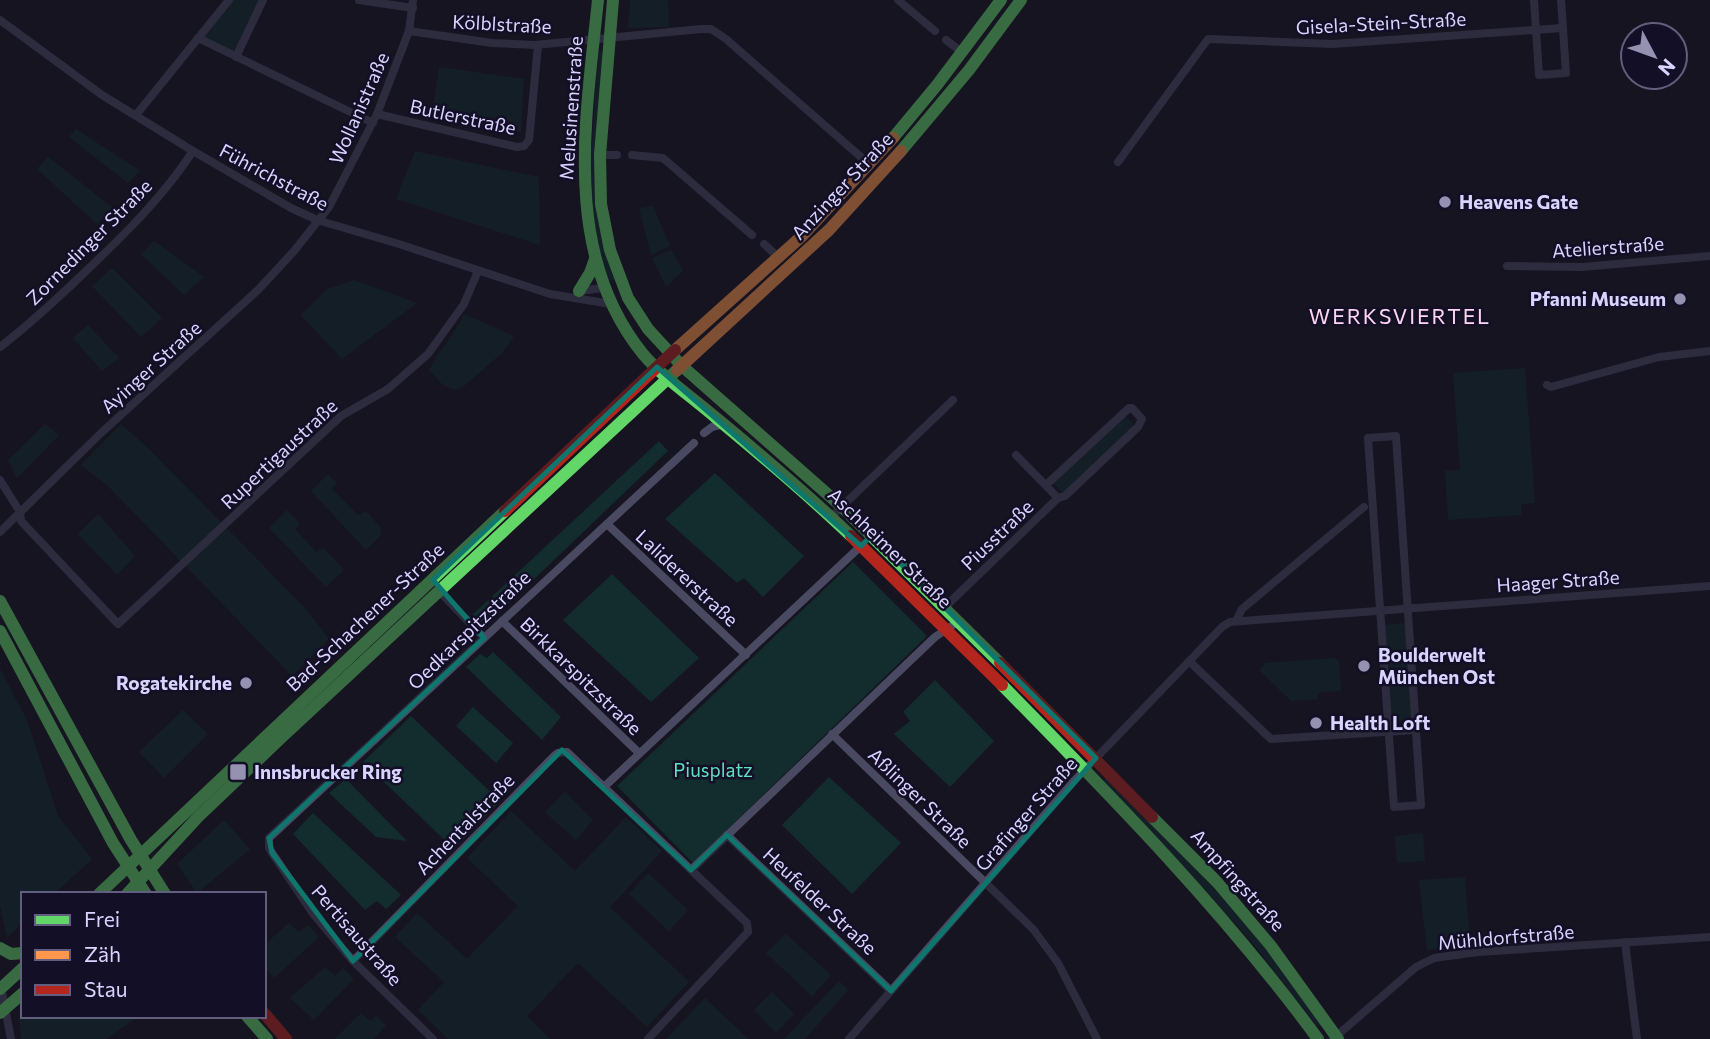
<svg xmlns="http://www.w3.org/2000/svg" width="1710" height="1039" font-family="Commissioner,sans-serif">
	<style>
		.green { fill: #132c2d }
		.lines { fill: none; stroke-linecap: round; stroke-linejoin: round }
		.street { stroke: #4a4962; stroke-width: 8 }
		.fast { stroke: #63d668; stroke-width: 12 }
		.slow { stroke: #ff974d; stroke-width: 12 }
		.jam { stroke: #b3261e; stroke-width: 12 }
		.marked { fill: none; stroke: #0f766e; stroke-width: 5; stroke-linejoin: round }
		.poi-dot { fill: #9591b1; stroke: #130f26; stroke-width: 2.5 }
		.labels { text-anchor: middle; stroke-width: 5; stroke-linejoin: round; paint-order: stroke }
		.street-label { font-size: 19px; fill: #d9d4ff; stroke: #130f26 }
		.poi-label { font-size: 19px; font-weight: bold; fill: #d9d4ff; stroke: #130f26; text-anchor: start }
		.park-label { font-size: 19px; fill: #5fe0c0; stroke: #130f26 }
		.neighbourhood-label { font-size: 21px; letter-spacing: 2px; fill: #ffd6f0; stroke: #130f26 }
	</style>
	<rect width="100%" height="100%" fill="#161421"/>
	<!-- green -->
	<g class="green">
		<path d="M233 0H260L235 53 202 37Z"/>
		<path d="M630 0H668L669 27 628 28Z"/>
		<path d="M601 52 604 54 595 193 602 237 615 278 611 282 608 280 596 239 589 187 598 53Z"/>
		<path d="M439 67 524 79 521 132 433 110Z"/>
		<path d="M76 129 140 171 128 183 69 137Z"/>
		<path d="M415 151 539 177 540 245 396 199Z"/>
		<path d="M48 157 112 207 97 224 37 169Z"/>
		<path d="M653 206 670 246 651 255 639 208Z"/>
		<path d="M154 241 204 277 184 295 141 254Z"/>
		<path d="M671 250 683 271 666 287 652 258Z"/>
		<path d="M112 268 162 318 141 337 92 286Z"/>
		<path d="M354 280 417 303 342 359 301 315 327 289Z"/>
		<path d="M464 314 514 336 503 352 463 387 456 390 444 386 429 370C438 351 455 334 464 314Z"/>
		<path d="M88 325 119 358 102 371 73 338Z"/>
		<path d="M1525 368 1535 503 1521 504V515L1448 520 1445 471 1460 470 1453 373Z"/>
		<path d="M1125 416 1136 427 1063 494 1053 483Z"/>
		<path d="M45 424 59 435 17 478 8 460Z"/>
		<path d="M121 424 150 450 306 609 329 639 292 676 108 486 81 465Z"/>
		<path d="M659 441 668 451 484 627 472 615Z"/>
		<path d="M715 473 804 556 763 597 744 578 737 583 665 519Z"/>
		<path d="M328 474 337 483 332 489 358 515 366 511 381 528 380 536 366 550 311 491Z"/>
		<path d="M287 510 300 524 295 529 316 552 323 547 344 570 326 587 269 528Z"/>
		<path d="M98 514 135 556 117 575 78 534Z"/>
		<path d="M853 562 927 636 693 863 617 786Z"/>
		<path d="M612 574 699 658 651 702 563 620Z"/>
		<path d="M1406 623 1413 720 1390 721 1383 625Z"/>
		<path d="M493 652 561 717 542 740 466 667 480 654 487 658Z"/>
		<path d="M1335 658 1339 662 1341 691 1320 692 1317 695 1318 699 1291 701 1259 670 1266 663Z"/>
		<path d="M0 669 27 720 58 816 92 859 54 894H23V922L7 938 0 906Z"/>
		<path d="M935 680 994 741 950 787 894 734 910 721 903 712Z"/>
		<path d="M473 707 513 743 496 763 456 726Z"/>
		<path d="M183 710 208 734 164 778 139 752Z"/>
		<path d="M411 716 500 801 454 849 363 762Z"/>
		<path d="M829 777 901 843 852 894 782 825Z"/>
		<path d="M1108 777 1203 873 1258 936 1321 1025 1318 1027 1251 941 1104 781Z"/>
		<path d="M346 779 407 841 376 837 329 793Z"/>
		<path d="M565 792 593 820 576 840 545 812Z"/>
		<path d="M511 811 575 871 626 817 662 851 610 907 689 982 647 1027 578 963 527 1016 550 1039H448L418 1010 444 982 395 937 417 913 467 959 518 906 467 858Z"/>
		<path d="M313 813 401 895 386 909 377 901 365 910 293 834Z"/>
		<path d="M224 820 250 849 197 893 177 864Z"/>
		<path d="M1423 833 1425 861 1397 863 1395 836Z"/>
		<path d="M648 873 688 910 669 931 629 894Z"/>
		<path d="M1465 877 1470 944 1427 950 1419 880Z"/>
		<path d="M289 923 299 932 308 925 319 937 274 978 264 966V945Z"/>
		<path d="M786 934 831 975 812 996 766 953Z"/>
		<path d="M325 967 335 976 343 968 354 979 314 1020 290 998Z"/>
		<path d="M839 981 848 990 805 1039H784Z"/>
		<path d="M772 992 794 1014 776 1033 754 1010Z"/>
		<path d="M705 998 748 1039H666Z"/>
		<path d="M361 1013 371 1021 376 1016 386 1025 374 1039H335Z"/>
		<path d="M23 1016H139L106 1039H21L19 1019Z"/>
	</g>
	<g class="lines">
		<!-- street -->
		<g class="street">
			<path d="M359 0 413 8"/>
			<path d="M898 0 935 31"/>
			<path d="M1534 0 1539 75 1566 73 1561 0"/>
			<path d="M0 20 102 95 193 151 291 208 317 220 399 244 550 294 611 304"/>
			<path d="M409 31 492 43 535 45 701 29H711L726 39 870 165"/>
			<path d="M198 38 373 123"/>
			<path d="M946 40 963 53"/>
			<path d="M236 57 263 0"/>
			<path d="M377 114 517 147 524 146 529 140 538 45"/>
			<path d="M136 115 229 0"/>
			<path d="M600 155H617"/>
			<path d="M632 155 663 158 752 235"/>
			<path d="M1118 162 1208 39 1332 44 1563 28"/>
			<path d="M764 244 779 258"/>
			<path d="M1507 266 1582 267 1710 256"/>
			<path d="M578 291 604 288"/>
			<path d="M0 347C30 324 58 298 85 272 124 235 163 197 193 151"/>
			<path d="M1547 385 1551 387 1659 357 1710 351"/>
			<path d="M704 433 712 427 724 424"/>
			<path d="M1396 436 1421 805 1394 807 1368 438Z"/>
			<path d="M1016 455 1058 498"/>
			<path d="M0 480 20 512 21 521 118 624 341 416 388 389 428 354 464 304 478 271"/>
			<path d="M831 517 953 400"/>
			<path d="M607 524 746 655"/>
			<path d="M0 532 101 433 258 290 294 251 329 207 377 114 409 31 413 0"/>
			<path d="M440 592 484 638"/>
			<path d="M945 607 1058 498 1065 496 1138 427 1142 419 1132 408H1129L1046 485"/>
			<path d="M502 621 638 752"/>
			<path d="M1236 621 1242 609 1364 507"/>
			<path d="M1189 661 1271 739 1416 730"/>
			<path d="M832 734 1033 929 1058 963 1097 1039"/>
			<path d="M605 786 863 544"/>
			<path d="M727 835 891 991"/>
			<path d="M691 870 935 637 959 621"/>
			<path d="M1625 942 1637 1039"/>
			<path d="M353 961 554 756 558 753 567 752 747 923 748 932 648 1039"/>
			<path d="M1 987 11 1039"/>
			<path d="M433 1039 353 961 314 915 272 853 269 848V838L694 443"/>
			<path d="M849 1039 1075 780 1222 627 1230 622 1710 586"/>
			<path d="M1333 1039 1416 967 1434 958 1478 952 1710 937"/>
		</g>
		<!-- fast -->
		<g class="fast">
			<path d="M598 0C586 118 561 253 643 354 662 377 692 397 715 417 761 455 807 494 851 536"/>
			<path d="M613 0 600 155 601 204 610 250 628 298 648 329 682 366 841 506 1000 663"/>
			<path d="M893 138 937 85 1001 0"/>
			<path d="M901 151 969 70 1021 0"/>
			<path d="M579 291 590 273 595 259"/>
			<path d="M0 601 131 840 165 894"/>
			<path d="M0 631 113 843 146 894"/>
			<path d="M1002 685C1113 798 1224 911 1318 1039"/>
			<path d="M1152 817 1217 882 1271 946 1338 1039"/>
			<path d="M99 894 505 511"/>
			<path d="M127 894 198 817 281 738 677 370"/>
			<path d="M0 948 11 954 23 953"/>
			<path d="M0 989 23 968"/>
			<path d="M0 1013 23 993"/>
			<path d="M247 1016 267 1039"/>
		</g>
		<!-- slow -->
		<g class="slow">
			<path d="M675 350 802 236 893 138"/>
			<path d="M677 370 829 230 901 151"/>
		</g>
		<!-- jam -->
		<g class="jam">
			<path d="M505 511 675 350"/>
			<path d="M851 536 1002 685"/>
			<path d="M1000 663 1152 817"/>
			<path d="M264 1013 286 1039"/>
		</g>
	</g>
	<!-- marked area -->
	<path d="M0 0H1710V1039H0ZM657 367 861 546 872 535 1096 758 891 991 727 835 691 870 562 750 353 961 272 853 269 838 484 638 433 580Z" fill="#161421" fill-opacity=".55" fill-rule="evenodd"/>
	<path class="marked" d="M657 367 861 546 872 535 1096 758 891 991 727 835 691 870 562 750 353 961 272 853 269 838 484 638 433 580Z"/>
	<!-- markers -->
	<g class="poi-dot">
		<circle cx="1445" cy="202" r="7"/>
		<circle cx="1680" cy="299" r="7"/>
		<circle cx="1364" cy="666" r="7"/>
		<circle cx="246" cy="683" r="7"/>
		<circle cx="1316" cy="723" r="7"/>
		<rect x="229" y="763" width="18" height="18" rx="3.5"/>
	</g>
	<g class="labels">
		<!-- street labels -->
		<g class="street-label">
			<text transform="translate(1381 23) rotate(-3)" y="7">Gisela-Stein-Straße</text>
			<text transform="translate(502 24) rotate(3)" y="7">Kölblstraße</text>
			<text transform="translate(359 108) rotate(-66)" y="7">Wollanistraße</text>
			<text transform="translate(571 108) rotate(-86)" y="7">Melusinenstraße</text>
			<text transform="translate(463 117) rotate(12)" y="7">Butlerstraße</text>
			<text transform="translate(274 177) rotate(28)" y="7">Führichstraße</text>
			<text transform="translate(842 186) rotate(-47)" y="7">Anzinger Straße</text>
			<text transform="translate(89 242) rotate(-45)" y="7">Zornedinger Straße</text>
			<text transform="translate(1608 247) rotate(-4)" y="7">Atelierstraße</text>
			<text transform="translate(151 367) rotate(-42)" y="7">Ayinger Straße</text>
			<text transform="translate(279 454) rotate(-43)" y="7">Rupertigaustraße</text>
			<text transform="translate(997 535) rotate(-44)" y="7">Piusstraße</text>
			<text transform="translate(890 548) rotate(44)" y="7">Aschheimer Straße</text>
			<text transform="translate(687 578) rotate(43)" y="7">Lalidererstraße</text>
			<text transform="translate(1558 581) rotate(-4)" y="7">Haager Straße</text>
			<text transform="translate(365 617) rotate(-43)" y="7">Bad-Schachener-Straße</text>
			<text transform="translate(469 630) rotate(-44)" y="7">Oedkarspitzstraße</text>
			<text transform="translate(581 676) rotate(44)" y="7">Birkkarspitzstraße</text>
			<text transform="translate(920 798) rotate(44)" y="7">Aßlinger Straße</text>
			<text transform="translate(1026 814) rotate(-49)" y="7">Grafinger Straße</text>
			<text transform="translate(465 824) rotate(-46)" y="7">Achentalstraße</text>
			<text transform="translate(1238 880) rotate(48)" y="7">Ampfingstraße</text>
			<text transform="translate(820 901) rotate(43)" y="7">Heufelder Straße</text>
			<text transform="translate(357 935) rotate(49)" y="7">Pertisaustraße</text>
			<text transform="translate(1506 937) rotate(-5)" y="7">Mühldorfstraße</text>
		</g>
		<!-- poi labels -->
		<g class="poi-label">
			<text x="1459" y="209">Heavens Gate</text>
			<text x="1666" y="306" text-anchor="end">Pfanni Museum</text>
			<text x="1378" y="662">Boulderwelt<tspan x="1378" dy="22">München Ost</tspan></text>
			<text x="232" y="690" text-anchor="end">Rogatekirche</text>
			<text x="1330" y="730">Health Loft</text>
			<text x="254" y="779">Innsbrucker Ring</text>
		</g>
		<!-- park labels -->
		<g class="park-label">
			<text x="713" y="777">Piusplatz</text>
		</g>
		<!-- neighbourhood labels -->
		<g class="neighbourhood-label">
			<text x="1400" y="324">WERKSVIERTEL</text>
		</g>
	</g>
	<!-- legend -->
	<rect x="21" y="892" width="245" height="126" fill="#130f26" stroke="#625e7d" stroke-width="2"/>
	<rect x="35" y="915" width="35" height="10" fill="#63d668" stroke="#625e7d" stroke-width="2"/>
	<text x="84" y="927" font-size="21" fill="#d9d4ff">Frei</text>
	<rect x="35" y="950" width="35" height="10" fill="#ff974d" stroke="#625e7d" stroke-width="2"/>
	<text x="84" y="962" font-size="21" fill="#d9d4ff">Zäh</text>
	<rect x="35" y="985" width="35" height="10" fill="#b3261e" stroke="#625e7d" stroke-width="2"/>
	<text x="84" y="997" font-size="21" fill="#d9d4ff">Stau</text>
	<!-- north arrow -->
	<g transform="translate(1654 56) rotate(131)"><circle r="33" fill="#130f26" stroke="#625e7d" stroke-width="2"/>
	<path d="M0-5L12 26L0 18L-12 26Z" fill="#9591b1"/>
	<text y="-10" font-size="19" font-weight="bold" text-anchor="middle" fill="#d9d4ff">N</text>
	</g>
</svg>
